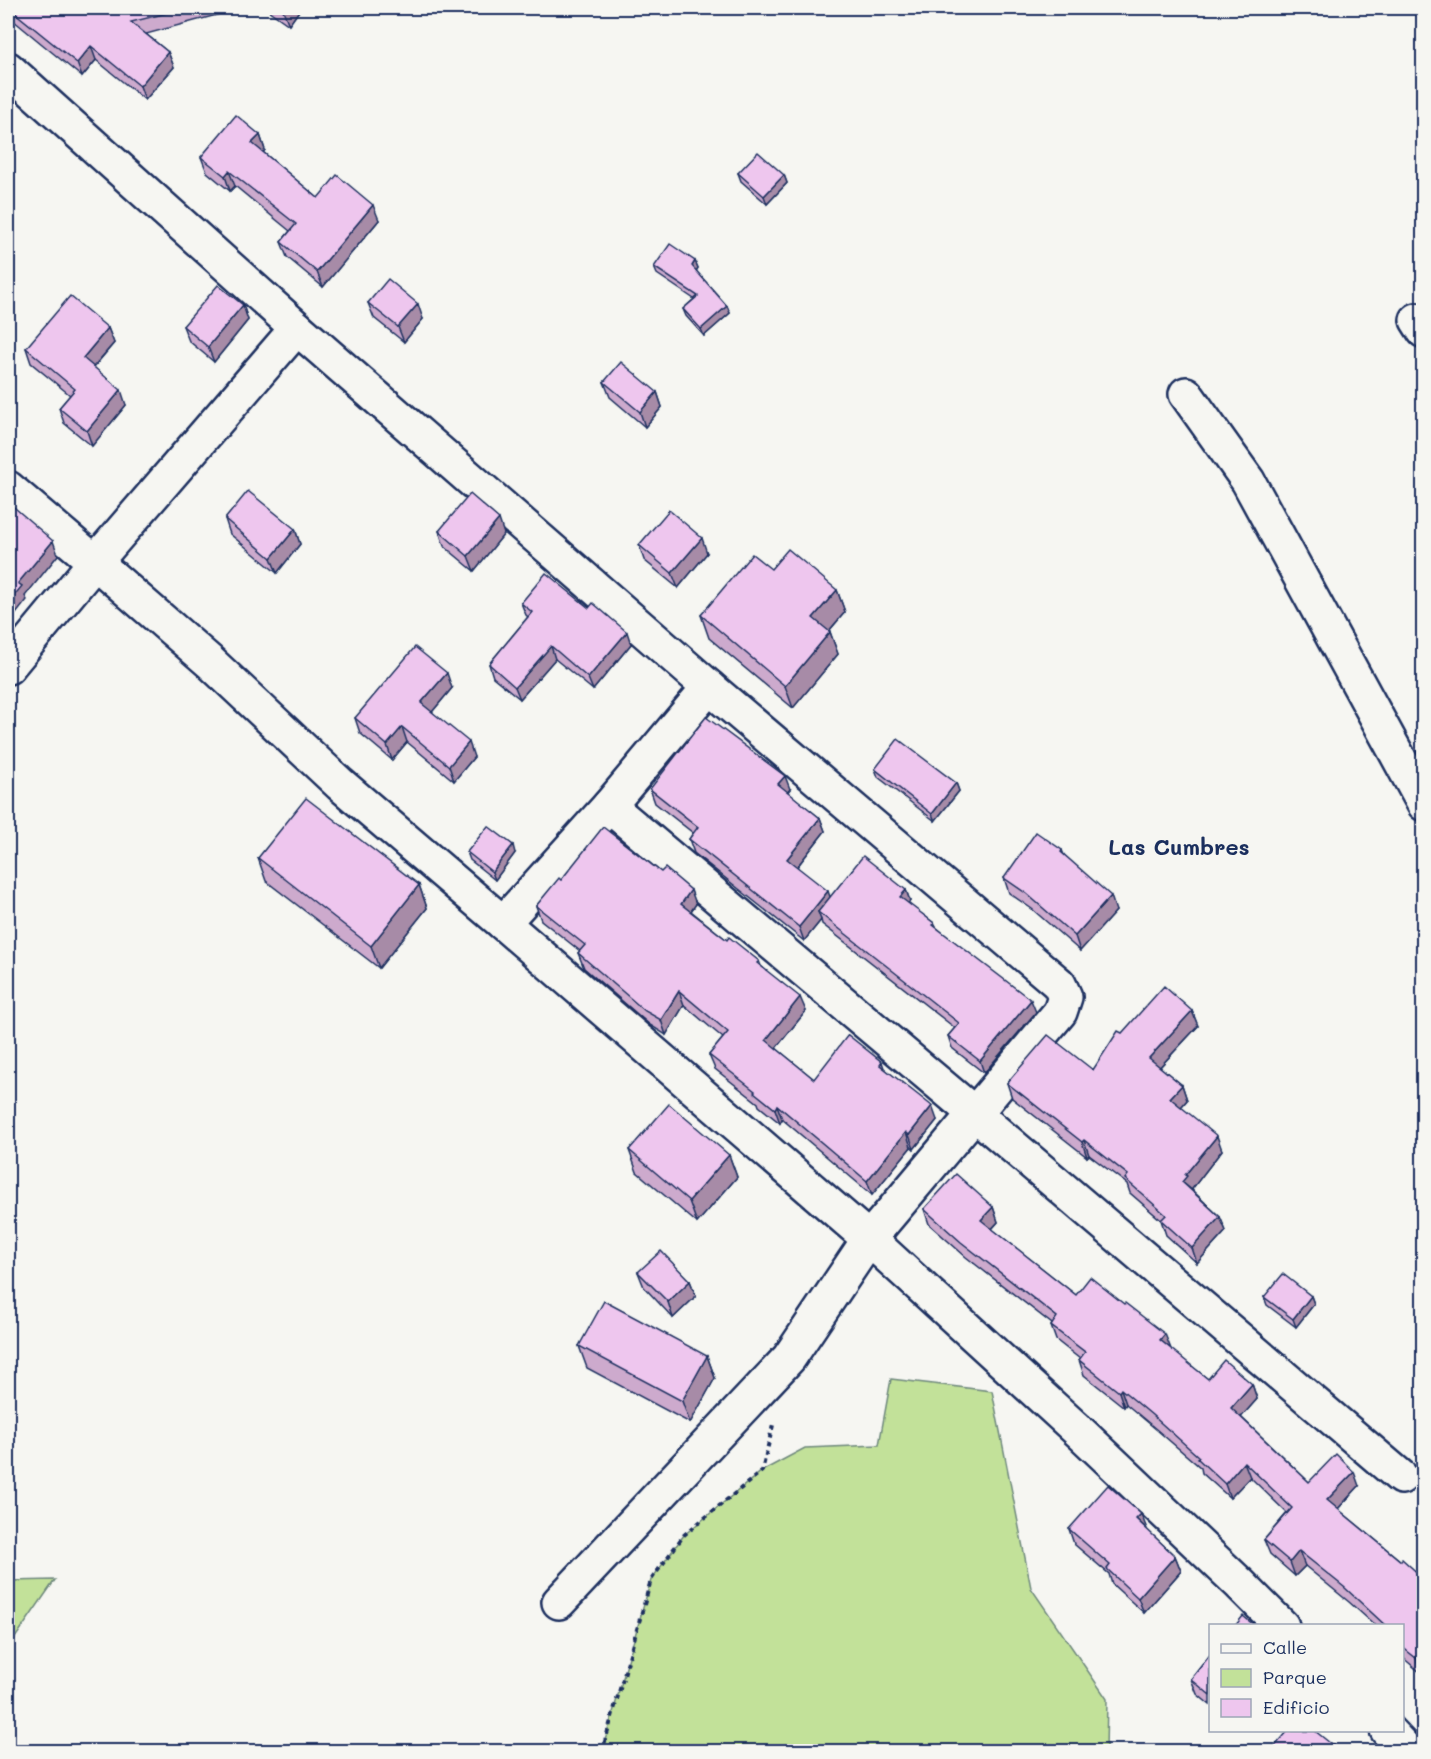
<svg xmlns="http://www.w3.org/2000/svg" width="1431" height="1759" font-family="Mali,sans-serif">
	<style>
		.green { fill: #c2e199; stroke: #6e887c; stroke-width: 1.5 }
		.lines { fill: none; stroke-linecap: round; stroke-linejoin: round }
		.minor-casing { stroke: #1b2f5e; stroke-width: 38 }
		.path { stroke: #1b2f5e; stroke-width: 4; stroke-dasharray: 4.5 4.5; stroke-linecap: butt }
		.minor { stroke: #f6f6f2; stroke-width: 33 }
		.wall { fill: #cdaacd; stroke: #1b2f5e; stroke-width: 1.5 }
		.shaded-wall { fill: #a78ba7; stroke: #1b2f5e; stroke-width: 1.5 }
		.building { fill: #eec6ee; stroke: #1b2f5e; stroke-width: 1.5 }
		.labels { text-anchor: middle; stroke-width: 4.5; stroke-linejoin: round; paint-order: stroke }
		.neighbourhood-label { font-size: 22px; font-weight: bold; fill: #1b2f5e; stroke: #f6f6f2 }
	</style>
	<rect width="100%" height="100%" fill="#f6f6f2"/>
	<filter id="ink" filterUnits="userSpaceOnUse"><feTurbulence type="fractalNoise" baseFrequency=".0167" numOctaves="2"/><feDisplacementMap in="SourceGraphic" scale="12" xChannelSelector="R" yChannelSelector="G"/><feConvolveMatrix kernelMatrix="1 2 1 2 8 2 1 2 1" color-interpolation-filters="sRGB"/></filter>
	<g filter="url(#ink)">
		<!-- green -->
		<g class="green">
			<path d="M891 1379 992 1391 1031 1588 1107 1699 1106 1751H602L651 1580 684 1535 762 1471 805 1448 879 1445Z"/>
			<path d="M55 1580 8 1648V1581Z"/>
		</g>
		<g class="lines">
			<!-- minor casing -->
			<g class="minor-casing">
				<g id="minor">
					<path d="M8 69 297 328 709 687 609 806 503 923"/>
					<path d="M1417 320 1424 331"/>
					<path d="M1186 394 1248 481 1424 804"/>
					<path d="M8 488 95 562 210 662 340 784 503 923 869 1239 1083 1435 1240 1584 1282 1626"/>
					<path d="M8 667 95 562 297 328"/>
					<path d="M609 806 975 1114 1401 1477"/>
					<path d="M559 1602 789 1358 869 1239 1060 1012 1065 997 1059 984 709 687"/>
					<path d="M1387 1730 1408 1752"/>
				</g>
			</g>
			<!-- path -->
			<path class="path" d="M602 1752 651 1580 684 1535 762 1471 773 1425"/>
			<!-- minor -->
			<use href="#minor" class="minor"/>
		</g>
		<!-- wall -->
		<g class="wall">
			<path d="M8 8H222L224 13 146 34 168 52 174 67 145 100 96 60 82 77 8 16Z"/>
			<path d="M265 8H301L289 25Z"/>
			<path d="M260 135 265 150 263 152 318 198 379 220 323 287 287 257 281 242 290 231 235 186 230 191 207 172 201 157Z"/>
			<path d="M738 173 784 175 787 183 767 204 741 181Z"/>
			<path d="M695 261 698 268 696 271 727 306 730 313 704 336 686 316 683 309 694 299 657 274 654 267Z"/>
			<path d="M368 303 423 319 404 342 374 318Z"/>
			<path d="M243 305 248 320 214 362 189 341 183 326Z"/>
			<path d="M108 328 114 343 94 367 126 405 92 446 64 423 59 408 70 395 31 363 26 348Z"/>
			<path d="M604 382 657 392 662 407 645 427 610 397Z"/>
			<path d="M225 519 295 529 300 544 277 573 230 534Z"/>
			<path d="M439 531 504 534 474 571 444 546Z"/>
			<path d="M639 545 707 553 678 588 644 560Z"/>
			<path d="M771 569 837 590 845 612 829 631 830 632 838 654 793 708 709 638 701 615Z"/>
			<path d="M521 603 631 644 593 690 555 659 520 699 493 677 489 664 528 617 526 615Z"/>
			<path d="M452 688 432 712 474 757 454 781 407 742 392 760 360 733 355 718Z"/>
			<path d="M875 769 956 783 959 791 935 821 878 777Z"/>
			<path d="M650 789H790L787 792 820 818 825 831 797 867 830 897 906 890 910 901 908 904 934 923 936 927 1036 1012 984 1073 952 1048 948 1036 955 1028 822 924 821 920 804 941 694 853 689 839 693 833 655 803Z"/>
			<path d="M1062 850 1064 855 1116 911 1080 951 1032 909 1009 893 1004 878Z"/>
			<path d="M467 852 515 853 495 880 470 860Z"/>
			<path d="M258 858 419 885 427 908 379 968 266 881Z"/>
			<path d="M561 880 696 904 691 911 727 940 759 961 761 966 806 1011 776 1048 814 1079 882 1062 884 1068 937 1120 914 1149 911 1147 872 1195 782 1119 780 1123 759 1106 758 1103 715 1069 709 1055 723 1038 684 1005 666 1035 650 1025 584 968 578 953 580 951 541 920 536 906Z"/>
			<path d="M1192 1011 1198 1026 1160 1067 1182 1085 1187 1100 1181 1107 1222 1150 1192 1189 1193 1191 1220 1217 1226 1231 1197 1263 1166 1235 1161 1220 1130 1193 1127 1184 1089 1155 1087 1157 1012 1098 1007 1083 1093 1070 1122 1033Z"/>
			<path d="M629 1150 729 1155 737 1177 697 1223 637 1172Z"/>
			<path d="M993 1207 998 1222 992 1229 1076 1295 1170 1349 1208 1379 1252 1384 1257 1399 1241 1417 1309 1482 1359 1486 1338 1509 1401 1561 1422 1577 1424 1580V1670L1421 1673 1402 1657V1626H1376L1349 1602 1305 1566 1295 1576 1270 1554 1264 1540 1287 1513 1250 1477 1230 1498 1202 1473 1201 1468 1157 1430 1126 1404 1124 1407 1084 1375 1079 1360 1080 1359 1056 1340 1051 1326 1052 1324 966 1257 929 1224 924 1209Z"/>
			<path d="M638 1272 690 1281 696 1296 673 1318 644 1287Z"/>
			<path d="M1311 1296 1314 1304 1296 1327 1267 1305 1264 1297Z"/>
			<path d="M579 1346 707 1356 715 1378 690 1423 587 1368Z"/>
			<path d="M1141 1514 1146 1529 1175 1556 1181 1571 1144 1613 1112 1584 1109 1574 1074 1544 1069 1529Z"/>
			<path d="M1210 1655V1705L1197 1694 1191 1679Z"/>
		</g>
		<!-- shaded-wall -->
		<g class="shaded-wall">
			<path d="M285 8H301L289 25 283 10Z"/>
			<path d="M91 46 96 60 82 77 77 63Z"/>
			<path d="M168 52 174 67 145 100 140 86Z"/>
			<path d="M260 135 265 150 258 158 252 143Z"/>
			<path d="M229 171 235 186 230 191 225 176Z"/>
			<path d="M784 175 787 183 767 204 764 196Z"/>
			<path d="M373 205 379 220 323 287 317 272Z"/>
			<path d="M695 261 698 268 695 273 692 266Z"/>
			<path d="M418 304 423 319 404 342 398 327Z"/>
			<path d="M243 305 248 320 214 362 208 347Z"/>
			<path d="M727 306 730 313 704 336 701 329Z"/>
			<path d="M108 328 114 343 88 373 83 358Z"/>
			<path d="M121 390 126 405 92 446 87 431Z"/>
			<path d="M657 392 662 407 645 427 640 412Z"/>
			<path d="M499 519 504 534 474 571 468 556Z"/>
			<path d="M295 529 300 544 277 573 271 558Z"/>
			<path d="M702 538 707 553 678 588 672 573Z"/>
			<path d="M53 541 58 555 25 596 27 600 8 624V603L18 583Z"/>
			<path d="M837 590 845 612 821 640 813 618Z"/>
			<path d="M627 632 631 644 593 690 588 678Z"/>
			<path d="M830 632 838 654 793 708 785 686Z"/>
			<path d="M551 646 555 659 520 699 515 687Z"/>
			<path d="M447 673 452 688 427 718 421 703Z"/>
			<path d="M402 727 407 742 392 760 387 745Z"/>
			<path d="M469 742 474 757 454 781 449 766Z"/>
			<path d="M785 776 790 789 783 798 778 784Z"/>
			<path d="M956 783 959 791 935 821 932 814Z"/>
			<path d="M820 818 825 831 792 873 787 859Z"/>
			<path d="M513 845 515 853 495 880 492 872Z"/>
			<path d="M419 885 427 908 379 968 371 946Z"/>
			<path d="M691 890 696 904 686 918 681 904Z"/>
			<path d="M906 890 910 901 904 909 900 897Z"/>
			<path d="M828 891 833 905 818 912 821 920 804 941 799 927Z"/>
			<path d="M1111 896 1116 911 1080 951 1075 936Z"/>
			<path d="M679 991 684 1005 666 1035 661 1020Z"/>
			<path d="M800 997 806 1011 771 1054 766 1040Z"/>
			<path d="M1031 1000 1036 1012 984 1073 980 1061Z"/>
			<path d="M1192 1011 1198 1026 1155 1072 1149 1058Z"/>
			<path d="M1182 1085 1187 1100 1176 1113 1170 1098Z"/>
			<path d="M777 1105 782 1119 780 1123 775 1109Z"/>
			<path d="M932 1106 937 1120 914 1149 909 1135Z"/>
			<path d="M906 1132 911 1147 872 1195 867 1181Z"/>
			<path d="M1217 1136 1222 1150 1192 1189 1193 1191 1182 1182 1185 1175Z"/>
			<path d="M1084 1140 1089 1155 1087 1157 1082 1142Z"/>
			<path d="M729 1155 737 1177 697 1223 689 1201Z"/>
			<path d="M993 1207 998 1222 986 1235 981 1220Z"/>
			<path d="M1220 1217 1226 1231 1197 1263 1192 1248Z"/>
			<path d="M690 1281 696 1296 673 1318 668 1302Z"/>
			<path d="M1311 1296 1314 1304 1296 1327 1293 1319Z"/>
			<path d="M1165 1334 1171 1349 1160 1340Z"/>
			<path d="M707 1356 715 1378 690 1423 682 1401Z"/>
			<path d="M1252 1384 1257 1399 1236 1423 1231 1408Z"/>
			<path d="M1121 1389 1126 1404 1124 1407 1119 1392Z"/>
			<path d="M1244 1462 1250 1477 1230 1498 1225 1484Z"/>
			<path d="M1354 1472 1359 1486 1333 1514 1327 1500Z"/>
			<path d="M1141 1514 1147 1529 1136 1519Z"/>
			<path d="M1299 1551 1305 1566 1295 1576 1290 1562Z"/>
			<path d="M1175 1556 1181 1571 1144 1613 1138 1598Z"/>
			<path d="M1424 1649V1670L1421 1673 1416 1658Z"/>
		</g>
		<!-- building -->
		<g class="building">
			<path d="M9 8H187L131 22 168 52 140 86 91 46 77 63Z"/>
			<path d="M236 115 260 135 252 143 318 198 337 175 373 205 317 272 281 242 296 224 229 171 225 176 201 157Z"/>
			<path d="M758 152 784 175 764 196 738 173Z"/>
			<path d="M670 244 695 261 692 266 727 306 701 329 683 309 698 296 654 267Z"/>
			<path d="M388 279 418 304 398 327 368 303Z"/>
			<path d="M218 285 243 305 208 347 183 326Z"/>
			<path d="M70 296 108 328 83 358 121 390 87 431 59 408 75 389 26 348Z"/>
			<path d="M621 362 657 392 640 412 604 382Z"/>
			<path d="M248 491 295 529 271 558 225 519Z"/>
			<path d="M470 494 499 519 468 556 439 531Z"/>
			<path d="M8 502 53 541 18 583 22 586 8 603Z"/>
			<path d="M669 510 702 538 672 573 639 545Z"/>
			<path d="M788 549 837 590 813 618 830 632 785 686 701 615 752 554 771 569Z"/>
			<path d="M546 573 589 608 593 603 627 632 588 678 551 646 515 687 489 664 532 612 521 603Z"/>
			<path d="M415 647 447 673 421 703 469 742 449 766 402 727 387 745 355 718Z"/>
			<path d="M706 717 785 776 778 784 820 818 787 859 828 891 799 927 689 839 698 827 650 789Z"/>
			<path d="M898 739 956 783 932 814 875 769Z"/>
			<path d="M306 798 419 885 371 946 258 858Z"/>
			<path d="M488 826 513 845 492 872 467 852Z"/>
			<path d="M603 827 661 872 665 868 691 890 681 904 727 940 729 937 759 961 757 963 800 997 766 1040 814 1079 848 1035 882 1062 880 1065 932 1106 909 1135 906 1132 867 1181 777 1105 775 1109 754 1092 755 1091 709 1055 728 1032 679 991 661 1020 645 1011 578 953 585 945 536 906 559 878 561 880Z"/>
			<path d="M1036 832 1062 850 1061 852 1111 896 1075 936 1027 894 1004 878Z"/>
			<path d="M863 856 906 890 900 897 934 923 933 925 1031 1000 980 1061 948 1036 959 1023 818 912Z"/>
			<path d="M1164 986 1192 1011 1149 1058 1182 1085 1170 1098 1217 1136 1185 1175 1187 1176 1182 1182 1220 1217 1192 1248 1161 1220 1166 1215 1125 1179 1128 1175 1084 1140 1082 1142 1007 1083 1048 1035 1093 1070 1118 1031 1122 1033Z"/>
			<path d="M669 1104 729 1155 689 1201 629 1150Z"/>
			<path d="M956 1174 993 1207 981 1220 1076 1295 1090 1277 1124 1304 1125 1303 1165 1334 1160 1340 1208 1379 1224 1360 1252 1384 1231 1408 1309 1482 1336 1454 1354 1472 1327 1500 1401 1561 1402 1559 1422 1577 1421 1578 1424 1581V1649L1416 1658 1402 1647V1626H1386L1344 1587 1299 1551 1290 1562 1264 1540 1292 1508 1244 1462 1225 1484 1197 1458 1199 1457 1152 1415 1121 1389 1119 1392 1079 1360 1085 1352 1051 1326 1057 1317 961 1242 924 1209Z"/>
			<path d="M661 1251 690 1281 668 1302 638 1272Z"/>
			<path d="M1283 1274 1311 1296 1293 1319 1264 1297Z"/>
			<path d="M604 1301 707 1356 682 1401 579 1346Z"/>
			<path d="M1108 1485 1141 1514 1136 1519 1175 1556 1138 1598 1107 1569 1110 1565 1069 1529Z"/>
			<path d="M1243 1616 1255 1626H1235Z"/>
			<path d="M1210 1655V1695L1191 1679Z"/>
			<path d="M1288 1731H1315L1330 1743 1341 1750 1339 1752H1270Z"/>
		</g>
	</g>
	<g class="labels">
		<!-- neighbourhood labels -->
		<g class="neighbourhood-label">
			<text x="1179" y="855">Las Cumbres</text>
		</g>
	</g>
	<!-- margin -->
	<rect width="1431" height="1759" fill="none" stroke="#f6f6f2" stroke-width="30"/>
	<rect x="15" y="15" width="1401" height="1729" fill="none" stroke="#1b2f5e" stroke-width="2" filter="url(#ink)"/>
	<!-- legend -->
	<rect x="1209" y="1624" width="195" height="108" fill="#f6f6f2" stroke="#9ea6b7" stroke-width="1.5"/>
	<rect x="1221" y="1644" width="30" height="9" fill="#f6f6f2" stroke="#9ea6b7" stroke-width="1.5"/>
	<text x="1263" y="1654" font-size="18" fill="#1b2f5e">Calle</text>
	<rect x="1221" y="1669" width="30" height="18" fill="#c2e199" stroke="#9ea6b7" stroke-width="1.5"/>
	<text x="1263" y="1684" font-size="18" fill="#1b2f5e">Parque</text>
	<rect x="1221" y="1699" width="30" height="18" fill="#eec6ee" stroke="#9ea6b7" stroke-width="1.5"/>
	<text x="1263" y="1714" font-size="18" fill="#1b2f5e">Edificio</text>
</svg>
